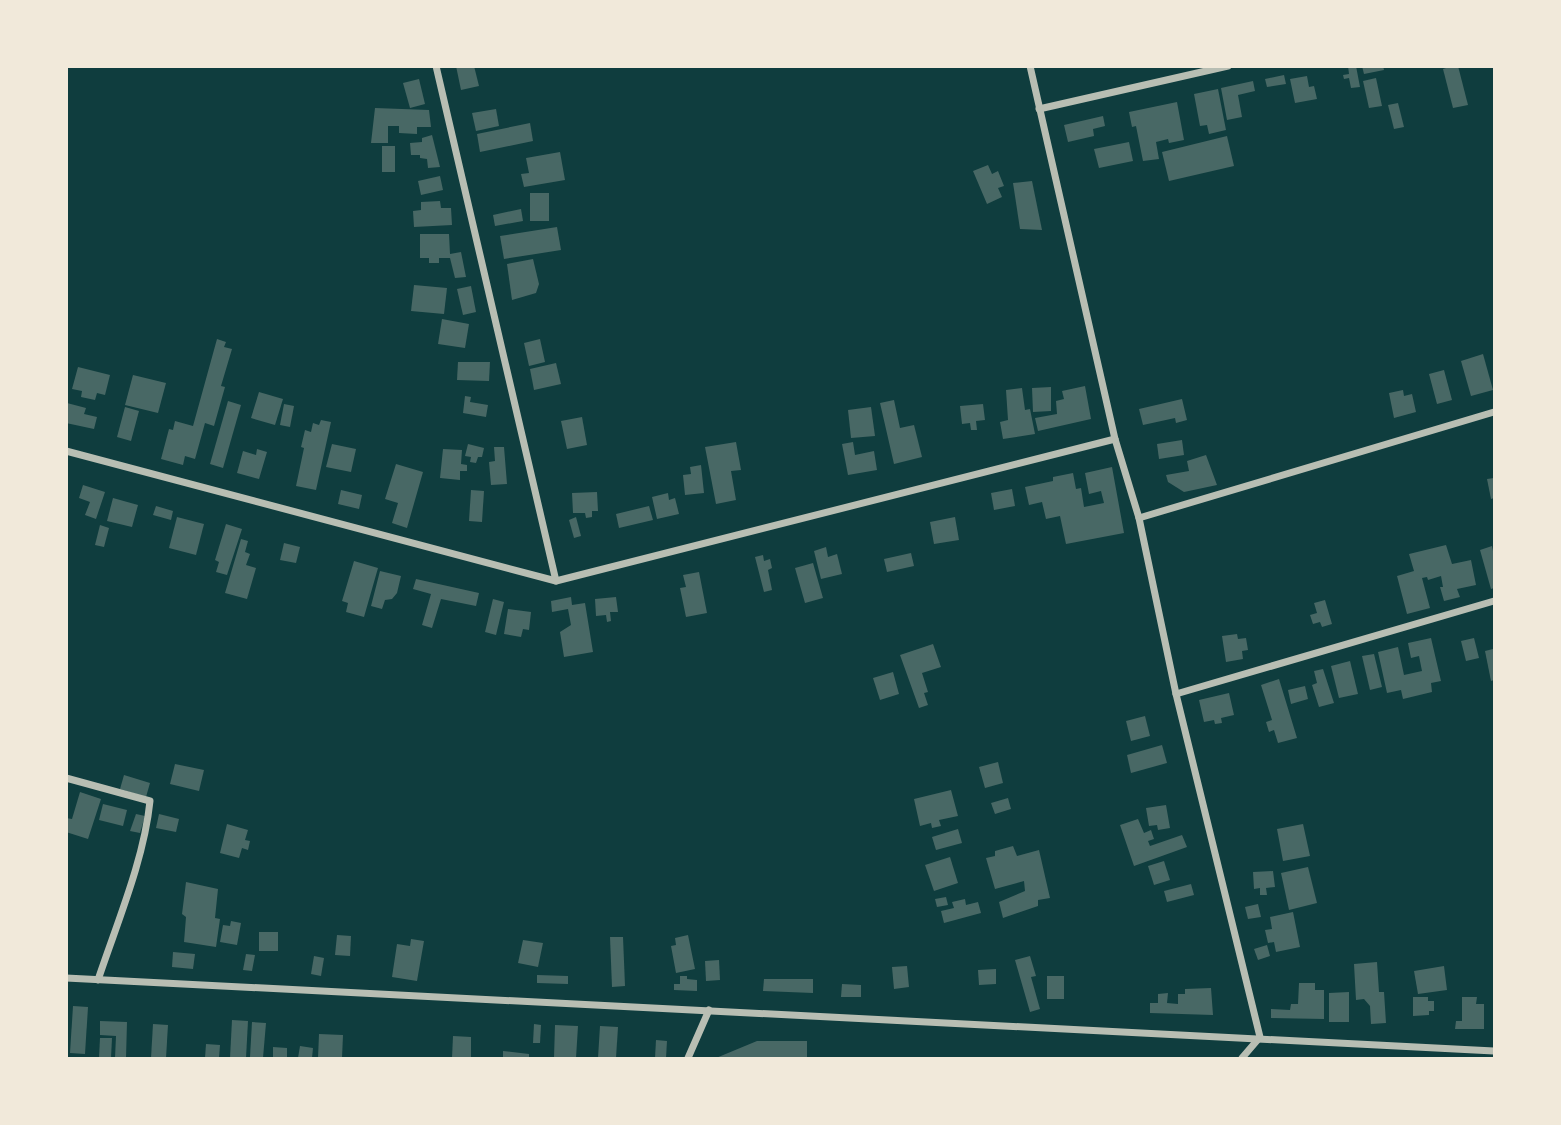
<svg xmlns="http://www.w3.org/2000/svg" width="1561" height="1125" font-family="'Sofia Sans Condensed',sans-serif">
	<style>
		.building { fill: #486865 }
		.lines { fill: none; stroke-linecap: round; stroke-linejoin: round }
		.minor { stroke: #b8beb3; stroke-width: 7 }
	</style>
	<rect width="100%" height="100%" fill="#0f3d3e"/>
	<!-- building -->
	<g class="building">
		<path d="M456 66H474L479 86 461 90Z"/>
		<path d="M1348 66H1356L1360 87 1351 88 1349 78 1344 79 1343 75 1349 74Z"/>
		<path d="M1362 66H1383L1384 70 1364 74Z"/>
		<path d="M1452 66H1458L1468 105 1453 108 1443 69Z"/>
		<path d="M1284 75 1286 84 1267 87 1265 79Z"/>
		<path d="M1307 76 1309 87 1314 86 1317 99 1295 103 1290 79Z"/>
		<path d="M1376 78 1382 106 1369 108 1363 81Z"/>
		<path d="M419 79 425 104 410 108 403 83Z"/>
		<path d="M1253 81 1255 91 1238 95 1242 117 1227 120 1221 88Z"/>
		<path d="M1218 89 1226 130 1209 134 1207 125 1200 126 1194 94Z"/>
		<path d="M1177 102 1184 140 1169 143 1168 139 1156 142 1159 159 1143 161 1136 126 1132 127 1129 112Z"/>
		<path d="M1398 103 1404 127 1394 129 1388 105Z"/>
		<path d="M375 108 429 110 431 127H417V134L399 133V126H388V143H371Z"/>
		<path d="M496 109 499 126 476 131 472 113Z"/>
		<path d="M1103 116 1105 126 1093 129 1094 136 1068 142 1064 125Z"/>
		<path d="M530 123 533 141 480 152 477 134Z"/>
		<path d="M432 135 440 167 428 168 427 159 420 158V155H411L410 143 422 142V138Z"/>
		<path d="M1227 136 1234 166 1169 181 1162 152Z"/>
		<path d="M1129 142 1133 161 1099 168 1094 149Z"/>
		<rect x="382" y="146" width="13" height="26"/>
		<path d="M560 152 565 180 524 187 521 174 529 173 526 158Z"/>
		<path d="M988 165 992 174 998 171 1004 186 998 188 1002 197 987 204 973 171Z"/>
		<path d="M440 176 443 190 421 195 418 181Z"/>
		<path d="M1032 181 1042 230 1020 229 1013 183Z"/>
		<rect x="530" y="193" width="19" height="28"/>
		<path d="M440 201 441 208H451L452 225 414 227 413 211 421 210V202Z"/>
		<path d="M521 209 523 221 495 226 493 215Z"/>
		<path d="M557 227 561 250 504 259 500 236Z"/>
		<path d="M420 234H449L450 254 461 252 466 277 455 278 450 258H439V263H429V258H420Z"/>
		<path d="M533 259 539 284 536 293 512 300 507 264Z"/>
		<path d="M414 285 447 288 444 314 411 311Z"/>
		<path d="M471 286 476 312 463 315 457 289Z"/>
		<path d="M442 319 469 324 465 348 438 344Z"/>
		<path d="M217 339 226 342 224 347 232 349 221 386 225 387 214 426 205 423 195 459 185 456 183 465 161 459 169 429 173 430 175 421 193 426Z"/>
		<path d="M540 339 545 362 529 366 524 343Z"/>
		<path d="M1483 354 1493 390 1471 396 1461 361Z"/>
		<path d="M458 362H490L489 381 457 380Z"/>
		<path d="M556 363 561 384 534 390 530 369Z"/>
		<path d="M78 367 110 375 105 395 97 393 95 400 81 397 82 391 72 389Z"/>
		<path d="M1444 370 1452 400 1437 404 1429 374Z"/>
		<path d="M133 375 166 383 158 413 125 405Z"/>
		<path d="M1085 386 1091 419 1038 431 1035 418 1057 414 1056 401 1064 399 1062 391Z"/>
		<path d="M1051 387V411L1033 412 1032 388Z"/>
		<path d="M1022 388 1025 410 1030 409 1035 434 1003 439 1000 422 1008 420 1006 390Z"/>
		<path d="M1403 390 1404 396 1412 394 1416 412 1394 418 1389 393Z"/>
		<path d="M259 392 283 399 275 425 251 418Z"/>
		<path d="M465 396 471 397 470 402 488 405 486 417 463 413Z"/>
		<path d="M1182 399 1187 420 1176 423 1175 418 1143 425 1139 409Z"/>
		<path d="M894 400 900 428 914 425 922 457 894 464 880 403Z"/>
		<path d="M228 401 241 405 223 468 210 464Z"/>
		<path d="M67 403 86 408 84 414 97 417 94 429 66 423Z"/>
		<path d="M284 404 294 406 290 427 280 425Z"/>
		<path d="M983 404 985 420 976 421 977 430H971L970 423 962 424 960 406Z"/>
		<path d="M125 407 139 411 131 441 117 437Z"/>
		<path d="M871 407 875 436 851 438 848 410Z"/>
		<path d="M582 417 587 445 567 449 561 421Z"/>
		<path d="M321 420 331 422 316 490 296 486 304 448 301 447 305 430 311 432 313 423 319 425Z"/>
		<path d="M1182 440 1184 455 1159 459 1157 444Z"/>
		<path d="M736 442 741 470 731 471 736 500 716 504 705 447Z"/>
		<path d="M853 442 855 455 874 451 877 470 848 475 842 444Z"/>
		<path d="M332 444 356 449 351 472 326 467Z"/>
		<path d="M468 444 484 448 482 457H478L476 463 470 462 471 457 465 456Z"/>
		<path d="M494 447H504L507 484 491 485 489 462 495 461Z"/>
		<path d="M257 449 267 452 259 479 237 473 243 451 256 455Z"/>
		<path d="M443 449 462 450 461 464 467 465V471H460V480L440 478Z"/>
		<path d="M1206 455 1217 485 1184 492 1168 482 1166 475 1189 471 1187 461Z"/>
		<path d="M396 464 423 472 407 528 392 523 398 503 385 499Z"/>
		<path d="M701 465 704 493 685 495 683 475 691 474 690 467Z"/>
		<path d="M1112 467 1124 533 1066 544 1060 516 1046 519 1042 502 1029 505 1025 487 1053 481V477L1073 473 1076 489 1081 488 1084 507 1104 503 1101 491 1089 494 1085 473Z"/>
		<path d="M1494 478V498L1491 499 1487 479Z"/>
		<path d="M83 485 105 492 96 519 85 515 90 502 79 498Z"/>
		<path d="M1012 489 1015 506 994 510 991 493Z"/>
		<path d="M341 490 362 495 359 509 338 504Z"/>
		<path d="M471 490 484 491 482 522 469 521Z"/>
		<path d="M597 492 598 511H592V517L586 518 585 513H573L572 493Z"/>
		<path d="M668 493 669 500 675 498 679 514 657 519 652 497Z"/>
		<path d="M113 498 138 505 132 527 107 521Z"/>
		<path d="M156 506 173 511 171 520 153 515Z"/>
		<path d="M649 506 653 520 619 528 616 514Z"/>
		<path d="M177 517 204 524 196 555 169 548Z"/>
		<path d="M576 517 581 536 574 538 569 520Z"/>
		<path d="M955 517 959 540 934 544 930 522Z"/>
		<path d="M226 524 242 529 227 575 216 572 219 562 215 560Z"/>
		<path d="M100 525 109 528 104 547 95 545Z"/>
		<path d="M241 539 248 541 245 552 250 554 246 565 256 568 247 599 225 593Z"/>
		<path d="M284 543 300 547 296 563 280 560Z"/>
		<path d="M1446 545 1452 564 1471 560 1476 585 1457 589 1460 597 1444 601 1440 587H1443L1441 576 1428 580 1427 577 1422 578 1430 608 1407 614 1397 576 1414 571 1409 554Z"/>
		<path d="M1492 546 1494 556V588L1491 589 1480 550Z"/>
		<path d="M826 547 828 557 837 554 842 574 821 579 814 551Z"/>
		<path d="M911 553 914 566 887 572 884 559Z"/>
		<path d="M763 555 764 561 770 559 772 568 768 570 772 590 764 592 755 557Z"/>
		<path d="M354 561 378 568 364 617 346 612 348 603 342 601Z"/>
		<path d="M813 563 823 598 805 603 795 568Z"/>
		<path d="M380 571 401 576 397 593 392 599 385 600 382 609 371 606Z"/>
		<path d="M699 572 707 613 686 617 680 588 686 587 683 575Z"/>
		<path d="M416 579 479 593 476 606 441 599 432 628 422 625 431 594 413 589Z"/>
		<path d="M571 597 572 605 585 603 593 652 564 657 560 632 571 625 568 609 552 612 551 601Z"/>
		<path d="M616 597 618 612H610L611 621 607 622 606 615 596 616 595 599Z"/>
		<path d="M493 599 504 602 496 635 485 632Z"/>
		<path d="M1325 600 1332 624 1322 627 1320 622 1313 624 1310 615 1317 613 1314 603Z"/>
		<path d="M508 609 531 612 529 630 523 629 521 637 504 634Z"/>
		<path d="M1237 634 1238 639 1246 638 1248 650 1242 651 1243 659 1226 662 1222 636Z"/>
		<path d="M1431 638 1441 681 1431 683 1432 692 1403 699 1401 690 1387 693 1378 652 1398 647 1404 675 1422 671 1419 656 1411 658 1408 643Z"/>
		<path d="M1474 638 1479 658 1466 661 1461 641Z"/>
		<path d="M933 644 941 667 922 673 928 692 924 693 928 705 919 708 900 655Z"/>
		<path d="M1493 649 1494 680 1491 681 1485 651Z"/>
		<path d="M1374 654 1382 687 1370 690 1362 656Z"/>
		<path d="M1350 661 1358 694 1339 698 1331 666Z"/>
		<path d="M1323 669 1334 703 1319 707 1312 685 1317 683 1314 671Z"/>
		<path d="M893 672 899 694 880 700 873 678Z"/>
		<path d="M1279 679 1297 738 1278 743 1274 730 1269 732 1266 722 1272 720 1261 685Z"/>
		<path d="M1305 686 1308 699 1291 704 1288 690Z"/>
		<path d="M1229 693 1234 715 1221 718 1222 723 1215 724 1214 720 1204 722 1199 700Z"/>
		<path d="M1145 716 1150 736 1131 741 1126 721Z"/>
		<path d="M1162 745 1167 763 1131 773 1127 755Z"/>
		<path d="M998 762 1003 783 985 788 979 767Z"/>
		<path d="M175 764 204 770 199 791 170 784Z"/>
		<path d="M124 775 150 783 146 797 120 789Z"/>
		<path d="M951 790 958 816 939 820 941 826 932 828 931 823 920 826 914 799Z"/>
		<path d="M80 792 101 799 88 839 66 832V818L72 819Z"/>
		<path d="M1008 798 1011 809 995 814 991 803Z"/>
		<path d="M103 804 127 810 123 826 99 820Z"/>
		<path d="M1166 805 1170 828 1158 830 1157 825 1149 826 1146 808Z"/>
		<path d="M136 814 145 816 140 833 130 831Z"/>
		<path d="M159 814 179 819 176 832 156 828Z"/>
		<path d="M1138 819 1144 833 1151 830 1154 839 1148 841 1150 846 1182 835 1187 847 1134 866 1120 825Z"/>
		<path d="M227 824 248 830 245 840 250 841 248 850 242 848 239 858 220 853Z"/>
		<path d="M1303 824 1310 856 1283 861 1277 829Z"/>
		<path d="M958 829 962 843 936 850 932 837Z"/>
		<path d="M1013 846 1017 856 1039 850 1050 898 1038 900V906L1003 918 999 902 1025 891 1024 881 995 889 986 858 995 856V851Z"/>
		<path d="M950 857 958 883 934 891 925 865Z"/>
		<path d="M1164 861 1170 880 1154 885 1148 866Z"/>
		<path d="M1308 867 1317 903 1289 910 1281 873Z"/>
		<path d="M1273 871 1275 887 1266 888 1267 895H1260V888L1254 889 1253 872Z"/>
		<path d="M186 882 218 889 215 918 220 919 216 947 184 942 186 917 182 914Z"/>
		<path d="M1191 884 1194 895 1167 902 1164 891Z"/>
		<path d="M946 897 948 905 937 907 935 899Z"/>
		<path d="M965 899 966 905 978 902 981 913 944 923 941 911 954 908 952 902Z"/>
		<path d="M1258 904 1261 917 1248 919 1245 907Z"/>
		<path d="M1293 912 1300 947 1276 952 1274 942 1268 943 1265 930 1272 929 1270 917Z"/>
		<path d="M231 921 241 923 237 945 220 942 223 925 230 926Z"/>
		<rect x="259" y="932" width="19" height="19"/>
		<path d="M337 935 351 936 350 956 335 955Z"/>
		<path d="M688 935 695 969 676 973 671 946 676 945 675 938Z"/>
		<path d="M610 937H623L625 986 612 987Z"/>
		<path d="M411 939 424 941 417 981 392 977 397 944 410 946Z"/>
		<path d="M523 940 543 943 538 967 518 963Z"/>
		<path d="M1267 945 1270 956 1258 960 1254 949Z"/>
		<path d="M173 952 195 954 193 969 172 967Z"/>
		<path d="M246 954 255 955 252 971 243 970Z"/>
		<path d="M314 956 324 958 321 976 311 974Z"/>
		<path d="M1030 956 1036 976 1031 977 1040 1009 1030 1012 1015 960Z"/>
		<path d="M719 960 720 980 706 981 705 961Z"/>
		<path d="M1377 962 1379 992H1384L1386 1023 1371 1024 1370 1006 1364 999 1356 1000 1354 964Z"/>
		<path d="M907 966 909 987 894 989 892 967Z"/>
		<path d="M1444 966 1447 990 1418 994 1414 971Z"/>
		<path d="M996 969V984L979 985 978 970Z"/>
		<path d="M537 975 568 976V984L537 983Z"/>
		<path d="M680 976H687V979L697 980V991L674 990V984H680Z"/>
		<rect x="1047" y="976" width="17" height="23"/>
		<path d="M764 979H813V993L763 991Z"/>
		<path d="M1299 983H1315V990H1324V1019L1271 1018V1009L1290 1010 1291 1004H1298Z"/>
		<path d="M842 984 861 985V997H841Z"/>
		<path d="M1211 988 1213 1015 1150 1013V1003H1158V994L1168 993 1167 1003 1178 1004V994H1185V989Z"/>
		<path d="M1349 992V1022H1329V993Z"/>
		<path d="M1413 997H1428V1001H1434V1011H1429V1015L1413 1016Z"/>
		<path d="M1462 997H1477L1476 1004H1484V1029H1455L1456 1021H1462Z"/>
		<path d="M73 1006 88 1007 85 1054 70 1053Z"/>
		<path d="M232 1020 248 1021 246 1058H230Z"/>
		<path d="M100 1021 127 1022 126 1058H115L116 1036 100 1035Z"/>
		<path d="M252 1022 266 1023 263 1058 250 1057Z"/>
		<path d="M153 1024 168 1025 166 1058H151Z"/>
		<path d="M534 1024 541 1025 540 1043H533Z"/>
		<path d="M555 1025 578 1026 576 1058 554 1057Z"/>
		<path d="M600 1026 618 1027 616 1058H598Z"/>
		<path d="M319 1034 343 1035 342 1058H318Z"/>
		<path d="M453 1036 471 1037V1058H452Z"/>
		<path d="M100 1038H112L111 1058H99Z"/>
		<path d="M656 1040 667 1041 666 1058H655Z"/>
		<path d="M757 1041H807V1058H716Z"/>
		<path d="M206 1044 220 1045 219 1058H205Z"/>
		<path d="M300 1046 313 1048 312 1058H298Z"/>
		<path d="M273 1047 287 1048V1058H273Z"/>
		<path d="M503 1051 529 1054V1058H503Z"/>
	</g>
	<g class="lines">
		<!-- minor -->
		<g class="minor">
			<path d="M436 66 556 581"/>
			<path d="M1030 66 1115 439 1139 518 1176 694 1260 1037 1242 1058"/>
			<path d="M1039 109 1228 66"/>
			<path d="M66 451 556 581 1115 439"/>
			<path d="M1139 518 1494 412"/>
			<path d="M1176 694 1494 601"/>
			<path d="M66 778 150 801C144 860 117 923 98 980"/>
			<path d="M66 978 1494 1051"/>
			<path d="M688 1058 709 1010"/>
		</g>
	</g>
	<!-- border -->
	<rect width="1561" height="1125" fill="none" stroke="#f1e9da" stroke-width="136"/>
</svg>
